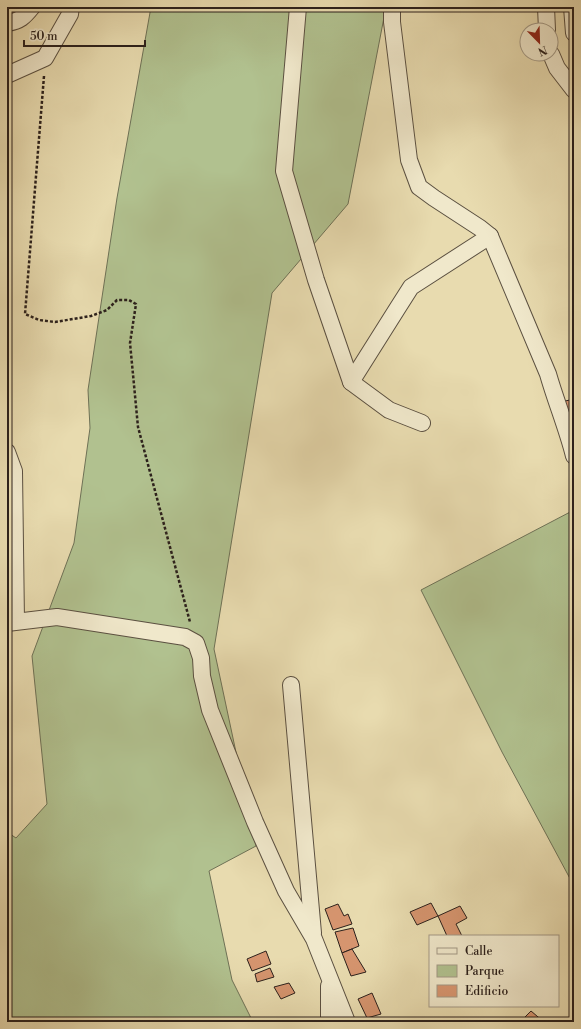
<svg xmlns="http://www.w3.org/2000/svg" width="581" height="1029" font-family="'Libre Bodoni',serif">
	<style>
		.green { fill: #b1c18f; stroke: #6e7156 }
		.building { fill: #d6956f; stroke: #2c211c }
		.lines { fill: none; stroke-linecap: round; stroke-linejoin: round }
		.minor-casing { stroke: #5b5041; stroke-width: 18 }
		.path { stroke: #2c211c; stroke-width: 2.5; stroke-dasharray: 3 2; stroke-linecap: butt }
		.minor { stroke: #f0e8cb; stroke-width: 16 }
	</style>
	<rect width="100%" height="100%" fill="#e8dbaf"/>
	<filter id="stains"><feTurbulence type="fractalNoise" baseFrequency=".005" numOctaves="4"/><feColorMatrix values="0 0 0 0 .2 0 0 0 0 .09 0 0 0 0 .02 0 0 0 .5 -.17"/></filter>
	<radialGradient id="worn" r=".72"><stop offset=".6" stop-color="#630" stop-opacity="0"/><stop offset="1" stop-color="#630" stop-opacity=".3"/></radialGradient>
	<!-- green -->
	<g class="green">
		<path d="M151 7H386L348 204 272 293 214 649 256 846 209 871 232 980 253 1022H7V832L16 838 47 804 32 656 74 543 90 428 88 390 117 198Z"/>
		<path d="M574 510V886L502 752 421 590Z"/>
	</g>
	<!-- building -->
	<g class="building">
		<path d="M574 399V415L564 417 561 402Z"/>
		<path d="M431 903 438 916 417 925 410 912Z"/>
		<path d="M338 904 344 916 348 914 352 924 333 930 325 909Z"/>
		<path d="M460 906 467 918 456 924 462 936H447L438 916Z"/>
		<path d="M353 928 359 946 342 953 335 932Z"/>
		<path d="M352 949 366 972 351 976 342 953Z"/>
		<path d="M266 951 271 964 252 971 247 959Z"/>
		<path d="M270 968 274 977 257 982 255 974Z"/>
		<path d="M289 983 295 993 281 999 274 987Z"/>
		<path d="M372 993 381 1014 367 1018 358 999Z"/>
		<path d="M531 1011 544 1022H525L522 1020Z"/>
	</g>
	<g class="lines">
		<!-- minor casing -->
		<g class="minor-casing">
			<g id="minor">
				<path d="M298 7 284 171 316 280 351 382 389 410 422 423"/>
				<path d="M392 7V22L409 160 419 187 434 198 480 228 490 236 548 374C556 402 567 428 574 456"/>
				<path d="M546 7 547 30"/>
				<path d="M572 7 574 33"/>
				<path d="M7 23C20 21 24 17 32 7"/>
				<path d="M551 54 557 68 574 90"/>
				<path d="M7 75 45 58 70 14 71 7"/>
				<path d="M351 382 397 309 411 287 490 236"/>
				<path d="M7 452 14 471 16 621"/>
				<path d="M7 623 57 617 185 637 196 643 201 658 202 676 210 710 255 822 286 891 314 939 347 1022"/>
				<path d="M291 685 313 933"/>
				<path d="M329 986V1017L330 1022"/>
			</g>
		</g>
		<!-- path -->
		<path class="path" d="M44 76 25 314 39 320 55 322 91 316 107 310 117 300H129L136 304 130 343 138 427 190 622"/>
		<!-- minor -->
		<use href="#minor" class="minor"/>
	</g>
	<!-- margin -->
	<rect width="581" height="1029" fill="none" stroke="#e8dbaf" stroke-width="24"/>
	<rect x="8" y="8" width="565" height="1013" fill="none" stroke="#2c211c" stroke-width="2"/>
	<rect x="12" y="12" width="557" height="1005" fill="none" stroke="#2c211c"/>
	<!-- legend -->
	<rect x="429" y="935" width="130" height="72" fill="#f0e8cb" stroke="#a29885"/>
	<rect x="437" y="948" width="20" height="6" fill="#f0e8cb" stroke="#a29885"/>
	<text x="465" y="955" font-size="12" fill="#2c211c">Calle</text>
	<rect x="437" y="965" width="20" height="12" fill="#b1c18f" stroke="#a29885"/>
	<text x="465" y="975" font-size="12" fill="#2c211c">Parque</text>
	<rect x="437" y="985" width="20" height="12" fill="#d6956f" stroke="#a29885"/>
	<text x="465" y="995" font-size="12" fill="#2c211c">Edificio</text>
	<!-- north arrow -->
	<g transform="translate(539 42) rotate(157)"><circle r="19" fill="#f0e8cb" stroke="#a29885"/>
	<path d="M0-3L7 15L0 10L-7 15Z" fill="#8f2418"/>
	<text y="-6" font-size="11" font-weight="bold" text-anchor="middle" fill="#2c211c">N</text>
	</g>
	<!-- scale -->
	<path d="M24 40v6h121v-6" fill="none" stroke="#2c211c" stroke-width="2"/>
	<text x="30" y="40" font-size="12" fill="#2c211c" stroke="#f0e8cb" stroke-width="3" paint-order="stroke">50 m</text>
	<rect width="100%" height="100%" filter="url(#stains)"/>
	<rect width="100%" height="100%" fill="url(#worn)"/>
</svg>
